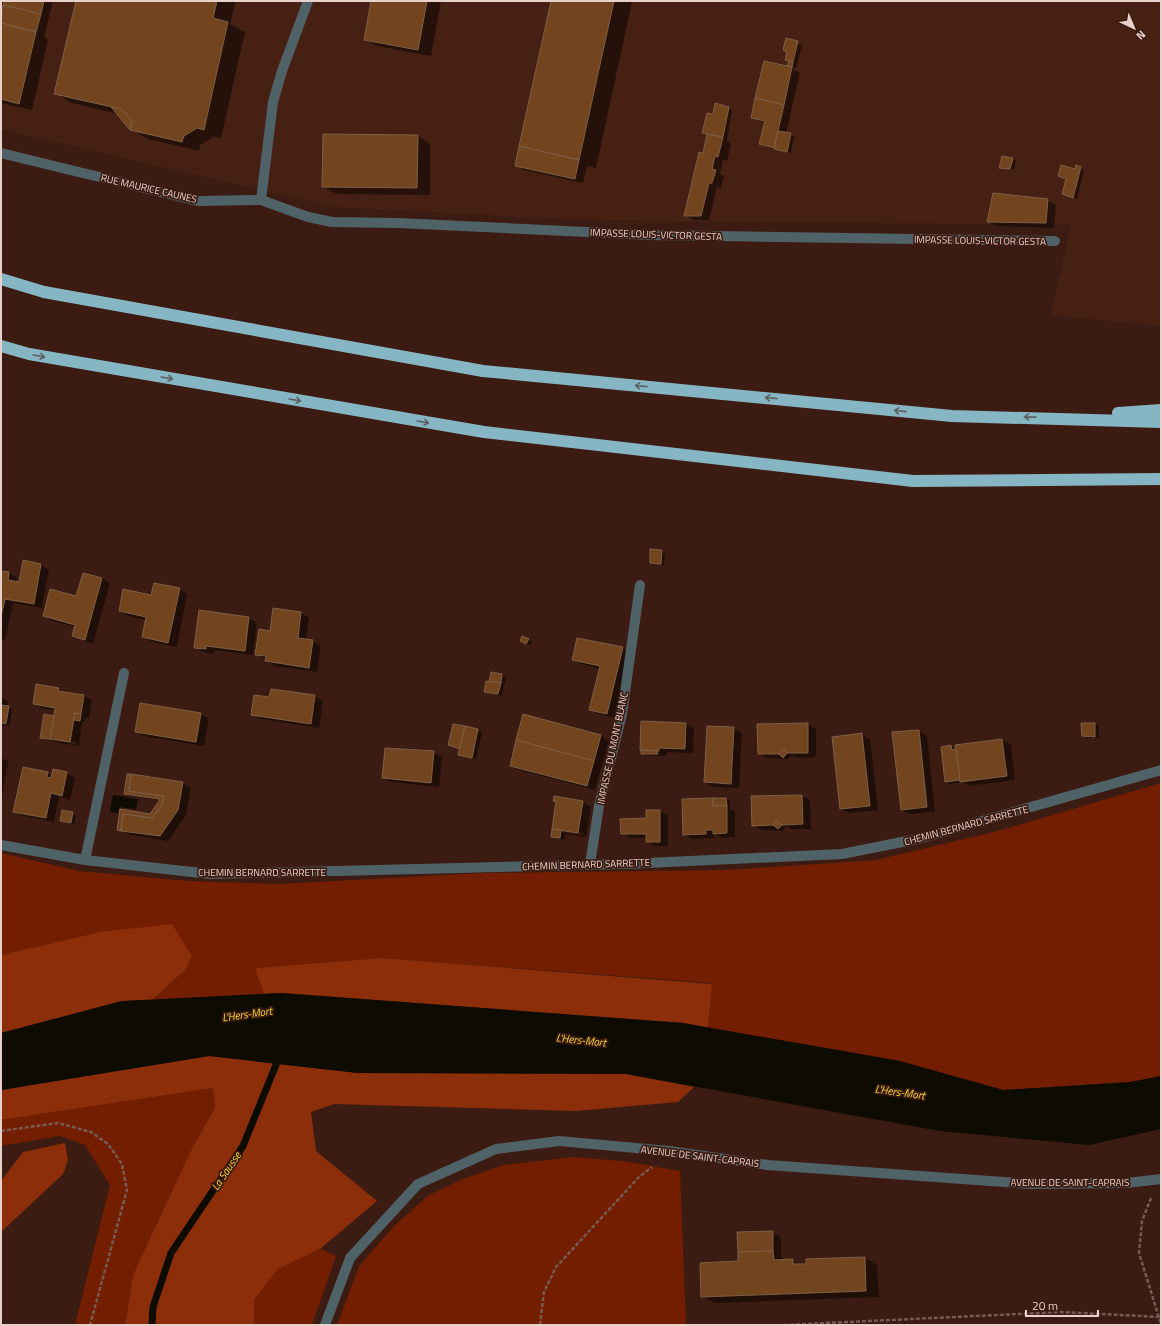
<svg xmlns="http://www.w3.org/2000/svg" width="1162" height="1326" font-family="'Titillium Web',sans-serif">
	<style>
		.built { fill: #472014 }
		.green { fill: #731e00 }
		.forest { fill: #8c2e0a }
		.water { fill: #0e0b01 }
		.shadow { fill: #0007; fill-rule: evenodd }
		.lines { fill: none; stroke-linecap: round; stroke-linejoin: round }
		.stream { stroke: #0e0b01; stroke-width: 7 }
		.building { fill: #72451f; stroke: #7e5f47 }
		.path { stroke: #775a51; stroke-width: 2.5; stroke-dasharray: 4 2; stroke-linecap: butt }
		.minor { stroke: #4f6267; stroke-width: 10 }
		.highway { stroke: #86b5c3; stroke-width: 12 }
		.oneway { stroke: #5d6162 }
		.labels { text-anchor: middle; stroke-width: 3.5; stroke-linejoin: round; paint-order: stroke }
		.street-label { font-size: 10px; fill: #e8d1ca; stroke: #3c1c12 }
		.water-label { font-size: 11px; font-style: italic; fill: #eed234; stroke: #3c1c12 }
	</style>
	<rect width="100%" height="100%" fill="#3c1c12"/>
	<!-- built -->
	<path class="built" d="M1 1H1161V326L1051 315 1071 225 574 220 334 207 1 129Z"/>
	<!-- green -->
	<g class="green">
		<path d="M1161 783V1076L1130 1082 1003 1090 900 1061 708 1028 712 983 382 958 256 968 264 994 152 1000 185 970 100 932 1 955V853L79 871 188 881 278 884 484 873 728 870 876 860 998 831Z"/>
		<path d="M213 1088 215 1108 193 1146 133 1275 125 1325H75L110 1185 85 1145 60 1136 1 1146V1120Z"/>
		<path d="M573 1157 623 1161 680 1171 686 1325H337L359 1266 395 1225 429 1195 463 1179 503 1165Z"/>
		<path d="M320 1249 336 1256 312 1325H254V1300L278 1269Z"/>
	</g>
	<!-- forest -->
	<g class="forest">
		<path d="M172 924 192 956 185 970 152 1000 122 1001 1 1033V955L100 932Z"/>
		<path d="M382 958 712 984 708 1028 683 1023 281 993 264 994 255 968Z"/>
		<path d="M209 1056 358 1073 626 1074 694 1087 678 1102 575 1111 334 1104 311 1112 316 1151 377 1201 320 1249 278 1269 254 1300V1325H125L133 1275 193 1146 215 1108 213 1088 1 1120V1090Z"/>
		<path d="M65 1143 68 1160 63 1174 1 1232V1181L23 1152Z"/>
	</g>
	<!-- water -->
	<g class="water">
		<path d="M113 795 138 799 136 809 119 807 118 813 110 812Z"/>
		<path d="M281 993 683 1023 900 1061 1003 1090 1130 1082 1161 1076V1129L1089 1145 940 1131 626 1074 358 1073 209 1056 1 1090V1033L122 1001Z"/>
	</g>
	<!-- shadow -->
	<g class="shadow">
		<path d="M6 1H53L44 37 48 40 32 110 1 103V19Z"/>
		<path d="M77 1H236L230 24 245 32 221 138 214 137 200 145 199 151 148 139 131 129 118 114 72 103 55 93Z"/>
		<path d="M372 1H441L431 56 377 46 365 39Z"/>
		<path d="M552 1 632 2 596 168 587 166 583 183 524 170 516 165Z"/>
		<path d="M787 40 802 45 796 69 791 66V68L800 73 786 134 794 136 791 153 769 148 761 143 765 123 752 117 788 68 790 61 786 59 788 52Z"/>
		<path d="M728 107 732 110 727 141 731 143 727 161 723 160 720 174 724 176 721 188 717 187 709 220H693L685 215 704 154 707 134 703 132 714 116Z"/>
		<path d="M418 136 430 144V195L336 194 323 187Z"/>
		<path d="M1012 159 1016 161 1014 170 1001 167Z"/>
		<path d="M1080 168 1084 170 1077 199 1063 194 1067 179Z"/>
		<path d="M1048 200 1056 205 1054 228 996 226 988 222Z"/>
		<path d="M661 551 665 553 664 565 651 562Z"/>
		<path d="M41 565 49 570 42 608 13 603 5 641 1 640V572L9 573 17 578 16 582 19 583Z"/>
		<path d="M102 578 110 583 93 644 73 636 76 627 52 621 44 616 77 597Z"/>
		<path d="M179 589 187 594 177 647 152 642 144 637 147 620 128 616 120 611 152 596Z"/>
		<path d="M274 609 301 613 309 618 306 640 313 641 321 646 317 672 275 666 257 654 271 632Z"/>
		<path d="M200 611 249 618 257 623 253 655 214 650V654L203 652 195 647Z"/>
		<path d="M528 640 532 642 530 645 525 642Z"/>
		<path d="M578 640 623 648 631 653 615 718 599 714 590 709 600 669 581 664 573 660Z"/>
		<path d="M492 673 506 677 502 696 485 691Z"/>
		<path d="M58 688 66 693 84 696 92 700 89 718H85L84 722H82L79 746 60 743 41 737 56 710 43 709 34 704ZM59 739 76 742 75 744 59 741Z"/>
		<path d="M272 690 315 696 323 701 319 728 260 719 252 714 270 698Z"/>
		<path d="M1 697 8 701 7 707 12 709 10 725 1 726Z"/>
		<path d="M200 714 209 719 204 746 144 736 136 732Z"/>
		<path d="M524 715 601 736 609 741 595 790 520 770 511 766Z"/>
		<path d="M642 722 686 724 694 729 693 753 667 752V755L661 756 646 755 642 753Z"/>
		<path d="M807 724 816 729V757L797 758 792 755 788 759 767 758 759 754Z"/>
		<path d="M1082 724H1095L1099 726V738H1086L1083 736Z"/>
		<path d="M454 725 482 732 476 759 463 756 460 754 461 749 450 745Z"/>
		<path d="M733 728 742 733 739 788 714 787 705 782Z"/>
		<path d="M919 731 927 736 935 812 910 814 902 810 894 733Z"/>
		<path d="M862 735 870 739 878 810 849 813 841 809Z"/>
		<path d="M1002 740 1011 745 1015 780 969 786 963 782 950 784 946 782 951 746 957 751V746Z"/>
		<path d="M433 752 442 757 439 787 391 782 383 778Z"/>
		<path d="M1 758 8 761 1 804Z"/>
		<path d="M47 773 52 776 66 773 75 778 70 800 59 797 54 822 23 816 14 811Z"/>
		<path d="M182 783 191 788 186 815 168 841 130 835 118 830 151 815 159 800 129 796 125 793Z"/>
		<path d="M802 796 810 800 811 829H791L786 826 782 831 761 830 753 825Z"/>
		<path d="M726 799 730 801V809L735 811V837L722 838 716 834 714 835V838L692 839 684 834 683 800Z"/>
		<path d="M554 800 582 802 591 807 586 837 565 834 564 840 552 837 557 802ZM558 829 583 833V835L562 832Z"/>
		<path d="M660 811 668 815V846H655L647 841V838H630L622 833Z"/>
		<path d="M72 813 76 816 74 825 61 821Z"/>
		<path d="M772 1232 781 1237V1257L786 1260H793L801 1265 865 1258 877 1265 879 1297 715 1303 702 1296Z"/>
	</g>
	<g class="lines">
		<!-- stream -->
		<path class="stream" d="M152 1325 153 1307 171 1253 243 1146 280 1055"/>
	</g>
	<!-- building -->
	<g class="building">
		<path d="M5 1H44L41 14 3 5Z"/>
		<path d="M76 1H217L213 18 228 22 204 130 197 128 184 136 182 142 130 130 132 121 121 109 54 94Z"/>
		<path d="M371 1H427L418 50 364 40Z"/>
		<path d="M551 1H614L579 160 519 146Z"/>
		<path d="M3 5 41 14 36 32 1 23Z"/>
		<path d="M1 23 36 32 19 104 1 99Z"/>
		<path d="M786 38 798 41 793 62 785 60 787 52 783 50Z"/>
		<path d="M764 61 792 67 784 105 755 98Z"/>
		<path d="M789 61 793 62 792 67 787 66Z"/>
		<path d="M755 98 784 105 774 148 759 144 765 121 751 118Z"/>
		<path d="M715 103 729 107 723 137 702 133 707 113 713 114Z"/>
		<path d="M111 107 121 109 132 121 130 130Z"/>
		<path d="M778 131 791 133 787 152 774 149Z"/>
		<path d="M323 134 418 135 417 188 322 187Z"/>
		<path d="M707 134 723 137 718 157 715 156 712 169 716 170 712 183H709L701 216H684L699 152 703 153Z"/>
		<path d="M519 146 579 160 575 179 515 166Z"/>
		<path d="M1002 156 1013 158 1010 169 999 168Z"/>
		<path d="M1061 165 1075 169 1076 165 1081 167 1073 198 1062 194 1066 179 1058 176Z"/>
		<path d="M993 193 1048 199 1046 223 987 222Z"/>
		<path d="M650 549 662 550 661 564 650 563Z"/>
		<path d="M23 560 41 564 34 604 5 599 1 617V571L9 572 8 580 19 582Z"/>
		<path d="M83 573 102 578 85 640 72 636 75 625 43 616 50 589 76 596Z"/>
		<path d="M154 583 180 588 168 643 142 637 146 617 119 611 123 589 151 595Z"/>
		<path d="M273 608 301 612 298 638 313 640 309 668 265 661 266 656 255 655 259 629 270 631Z"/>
		<path d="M199 610 249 617 245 651 206 646V649L194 648Z"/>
		<path d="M522 636 529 639 526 644 520 641Z"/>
		<path d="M577 638 623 647 607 714 589 710 600 666 572 660Z"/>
		<path d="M491 672 502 674 501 683 489 681Z"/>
		<path d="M486 681 501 683 498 694 484 692Z"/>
		<path d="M36 684 59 688 58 691 84 695 81 714 75 713 70 742 50 739 55 708 33 704Z"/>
		<path d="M271 689 315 695 311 724 251 715 254 695 269 697Z"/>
		<path d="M140 703 201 713 196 742 135 732Z"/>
		<path d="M1 705 9 706 6 724 1 723Z"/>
		<path d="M75 713 81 714 80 721 74 720Z"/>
		<path d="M44 714 54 716 50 739 40 738Z"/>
		<path d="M523 714 601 735 594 761 516 740Z"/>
		<path d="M641 721 686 723 685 749 659 748V751L640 750Z"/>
		<path d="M808 723V753H787L783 749 779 754H758L757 724Z"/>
		<path d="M1081 723H1095V737L1082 736Z"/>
		<path d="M453 724 465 726 460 749 448 745Z"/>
		<path d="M465 726 478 729 472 758 458 755Z"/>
		<path d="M707 726 734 727 731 784 704 782Z"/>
		<path d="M919 730 927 807 901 810 892 732Z"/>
		<path d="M862 733 870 806 840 809 832 737Z"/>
		<path d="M1002 739 1007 776 960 782 955 745Z"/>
		<path d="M516 740 594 761 587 786 510 766Z"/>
		<path d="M951 745 952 750 956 749 960 780 945 782 941 747Z"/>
		<path d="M385 748 434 751 431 783 382 778Z"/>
		<path d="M783 749 787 753 783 758 779 754Z"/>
		<path d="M641 750 657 751 658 754H641Z"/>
		<path d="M23 767 48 772 47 777 51 778 53 769 67 772 62 796 51 793 46 818 13 812Z"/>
		<path d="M127 774H131L129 791 164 796 163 803 152 818 123 814 121 831 117 830 120 809 150 814 159 801V799L124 794Z"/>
		<path d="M131 774 183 782 178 810 160 836 121 831 123 814 152 818 163 803 164 796 129 791Z"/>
		<path d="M802 795 803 824 782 825 777 821 773 825 752 826 751 796Z"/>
		<path d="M554 796 583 801 578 833 552 829 556 801H553Z"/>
		<path d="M713 798V806L727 805V833L713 834V830H706V834L683 835 682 799Z"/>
		<path d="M713 798H726L727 805 713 806Z"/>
		<path d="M62 810 73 812 71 823 60 821Z"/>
		<path d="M646 810H660V842H646V834H621L620 819 646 818Z"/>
		<path d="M777 821 782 825 778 829 773 825Z"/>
		<path d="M552 829 561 830 560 838 551 837Z"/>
		<path d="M773 1231V1251L738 1252 737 1232Z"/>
		<path d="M773 1251 774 1260 793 1259V1264H806V1259L865 1257 866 1291 701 1297 700 1263 738 1261V1252Z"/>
	</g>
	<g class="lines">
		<!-- path -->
		<g class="path">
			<path d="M1 1131 58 1123 91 1132 108 1144 122 1164 127 1190 90 1325"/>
			<path d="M1151 1198 1142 1221 1139 1253 1161 1324"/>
			<path d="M540 1325 544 1292 556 1267 639 1177 652 1167"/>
			<path d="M784 1325 1061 1312 1161 1317"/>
		</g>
		<!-- minor -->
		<g class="minor">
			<path d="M1 153 198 201 261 200 308 217 332 222 398 223 650 235 1055 241"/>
			<path d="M261 200 273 102 282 71 308 1"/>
			<path d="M1 845 85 860 210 874 626 864 842 854 922 838 1161 770"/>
			<path d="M85 860 124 673"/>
			<path d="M590 864 599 806 622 714 640 585"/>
			<path d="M325 1325 350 1258 418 1184 496 1149 559 1141 669 1151 768 1165 1031 1184 1127 1183 1161 1179"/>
		</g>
		<!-- highway -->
		<g class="highway">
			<path d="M1 279 44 292 483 371 952 416 1161 422"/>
			<path d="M1 346 29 354 484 432 913 481 1161 479"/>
			<path d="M1118 413 1161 410"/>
		</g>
	</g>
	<!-- one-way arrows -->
	<defs><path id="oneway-shaft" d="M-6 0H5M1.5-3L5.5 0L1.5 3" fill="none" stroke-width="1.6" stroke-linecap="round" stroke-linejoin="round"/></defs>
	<g class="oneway">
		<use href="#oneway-shaft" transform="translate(39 356) rotate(10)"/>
		<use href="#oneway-shaft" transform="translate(167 378) rotate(10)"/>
		<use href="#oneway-shaft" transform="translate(641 386) rotate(-174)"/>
		<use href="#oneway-shaft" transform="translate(771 398) rotate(-174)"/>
		<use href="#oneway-shaft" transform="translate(295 400) rotate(10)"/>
		<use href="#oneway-shaft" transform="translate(900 411) rotate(-174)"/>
		<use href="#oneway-shaft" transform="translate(1030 417) rotate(-179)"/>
		<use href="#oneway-shaft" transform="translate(423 422) rotate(10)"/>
	</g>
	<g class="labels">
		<!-- street labels -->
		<g class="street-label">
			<text transform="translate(149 188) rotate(13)" y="4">RUE MAURICE CAUNES</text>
			<text transform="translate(656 234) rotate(2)" y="4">IMPASSE LOUIS-VICTOR GESTA</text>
			<text transform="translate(980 240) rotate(1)" y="4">IMPASSE LOUIS-VICTOR GESTA</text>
			<text transform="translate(612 748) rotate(-78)" y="4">IMPASSE DU MONT BLANC</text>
			<text transform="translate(966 825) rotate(-15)" y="4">CHEMIN BERNARD SARRETTE</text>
			<text transform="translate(586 864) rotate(-2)" y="4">CHEMIN BERNARD SARRETTE</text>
			<text x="262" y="876">CHEMIN BERNARD SARRETTE</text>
			<text transform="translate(700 1156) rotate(7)" y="4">AVENUE DE SAINT-CAPRAIS</text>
			<text x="1070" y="1186">AVENUE DE SAINT-CAPRAIS</text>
		</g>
		<!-- water labels -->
		<g class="water-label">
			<text transform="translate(247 1014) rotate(-8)" y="4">L'Hers-Mort</text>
			<text transform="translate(581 1040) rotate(6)" y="4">L'Hers-Mort</text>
			<text transform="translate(900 1092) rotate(8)" y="4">L'Hers-Mort</text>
			<text transform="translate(226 1171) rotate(-56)" y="4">La Sausse</text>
		</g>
	</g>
	<!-- border -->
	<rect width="1162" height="1326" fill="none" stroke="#e8d1ca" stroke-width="4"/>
	<!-- north arrow -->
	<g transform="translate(1134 28) rotate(136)" stroke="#3c1c12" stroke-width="3" paint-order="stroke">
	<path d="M0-3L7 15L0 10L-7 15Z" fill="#e8d1ca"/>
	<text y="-6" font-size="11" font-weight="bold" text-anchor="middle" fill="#e8d1ca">N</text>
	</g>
	<!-- scale -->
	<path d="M1026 1310v6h72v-6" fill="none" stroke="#e8d1ca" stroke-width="2"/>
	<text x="1032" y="1310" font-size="12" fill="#e8d1ca" stroke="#3c1c12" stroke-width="3" paint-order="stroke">20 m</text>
</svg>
